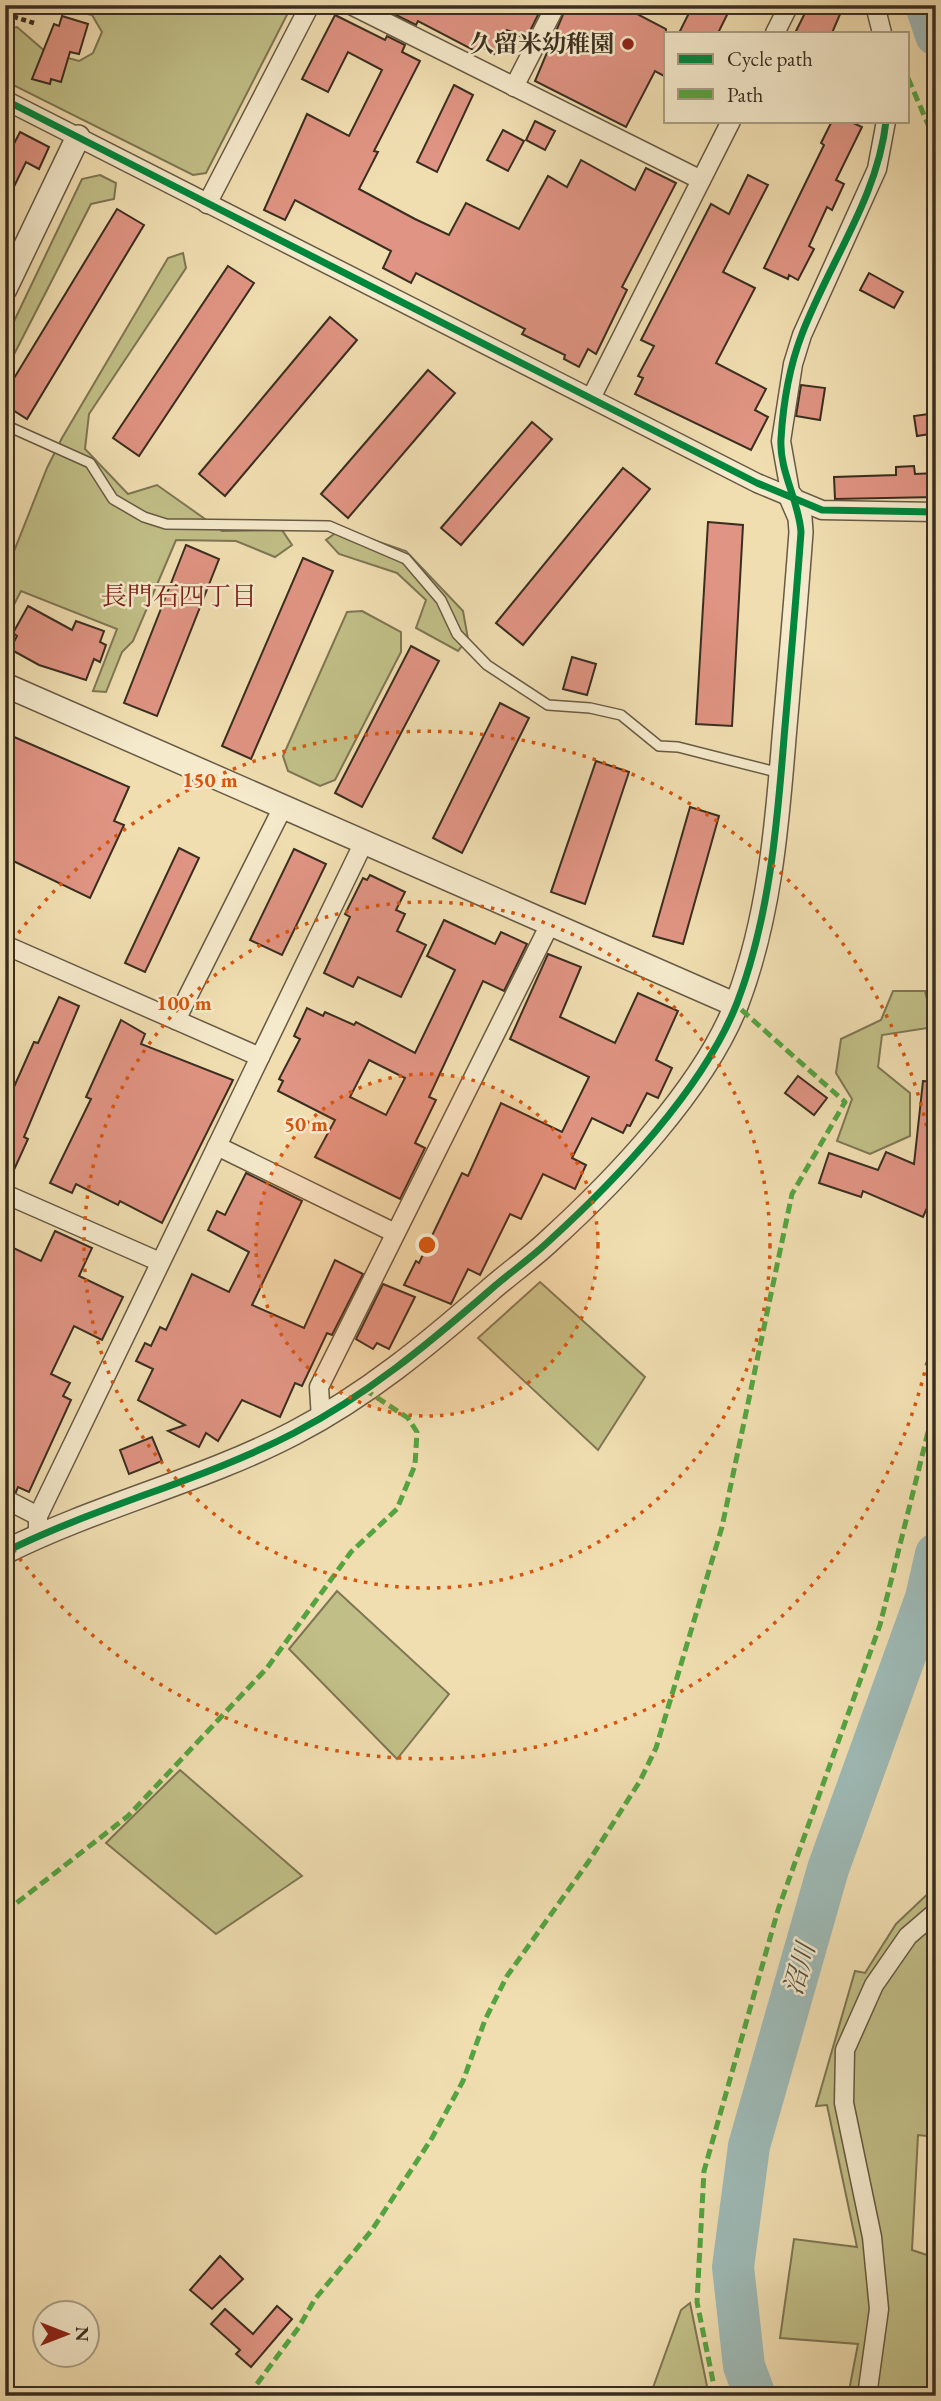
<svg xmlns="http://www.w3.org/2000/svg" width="941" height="2401" font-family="'EB Garamond','Noto Serif JP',serif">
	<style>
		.green { fill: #c1bf87; stroke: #7e7654; stroke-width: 2 }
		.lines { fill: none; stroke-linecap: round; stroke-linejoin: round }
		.river { stroke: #9ebab6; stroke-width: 42 }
		.building { fill: #e09483; stroke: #3a2e20; stroke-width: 2; fill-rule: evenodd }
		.service-casing { stroke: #685a44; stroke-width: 12 }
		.minor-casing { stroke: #685a44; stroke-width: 21 }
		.tertiary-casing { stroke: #685a44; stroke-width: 26 }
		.path { stroke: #3a2e20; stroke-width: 4.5; stroke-dasharray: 5 3.5; stroke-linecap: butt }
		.service { stroke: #f5eacc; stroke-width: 9 }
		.minor { stroke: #f5eacc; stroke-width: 18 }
		.tertiary { stroke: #f5eacc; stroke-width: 23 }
		.quiet { stroke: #54a441; stroke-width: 5; stroke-dasharray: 10 5; stroke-linecap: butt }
		.cycleway-casing { stroke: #f5eacc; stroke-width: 11 }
		.cycleway { stroke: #00873e; stroke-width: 7 }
		.ring { fill: none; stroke: #d7550e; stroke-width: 3.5; stroke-dasharray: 3.5 7 }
		.poi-dot { fill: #8f2418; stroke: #f5eacc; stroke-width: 2.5 }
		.labels { text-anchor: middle; stroke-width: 5; stroke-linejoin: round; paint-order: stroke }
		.poi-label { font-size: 24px; font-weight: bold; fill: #3a2e20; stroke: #f5eacc; text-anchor: end }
		.neighbourhood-label { font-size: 26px; fill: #7a1f14; stroke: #f5eacc }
		.water-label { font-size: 26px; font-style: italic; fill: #535146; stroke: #f5eacc }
		.centre { fill: #d7550e; stroke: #f5eacc; stroke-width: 3.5 }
		.ring-label { font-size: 21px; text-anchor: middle; font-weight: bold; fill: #d7550e; stroke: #f5eacc; stroke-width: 5; stroke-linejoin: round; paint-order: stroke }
	</style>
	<rect width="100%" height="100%" fill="#f0deb1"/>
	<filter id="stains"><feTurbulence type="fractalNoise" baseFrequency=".00286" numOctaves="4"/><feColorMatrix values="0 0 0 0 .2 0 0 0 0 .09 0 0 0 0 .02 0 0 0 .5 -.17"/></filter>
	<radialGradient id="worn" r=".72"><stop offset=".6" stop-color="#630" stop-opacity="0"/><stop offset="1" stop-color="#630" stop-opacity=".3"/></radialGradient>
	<!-- green -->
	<g class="green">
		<path d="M66 5H292L206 173 193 175 5 81V29L17 27 46 52 79 61 93 53 102 32 92 15 67 10Z"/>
		<path d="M100 175 116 183 114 199 91 204 5 372V340L82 179Z"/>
		<path d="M183 253 186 268 89 414 85 449 128 494 157 485 222 531 282 530 292 545 275 557 236 541 176 540 133 641 122 652 106 692 93 691 117 629 21 591 5 622V574L47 468 62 438 168 258Z"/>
		<path d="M341 529 406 551 463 611 468 639 458 651 416 628 426 600 397 573 339 554 326 540Z"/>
		<path d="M362 611 401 632V652L335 780 320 786 288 771 283 756 347 612Z"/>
		<path d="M893 991H925L934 1027 882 1035 878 1067 910 1093V1136L870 1154 837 1141 852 1099 836 1073 841 1039 881 1020Z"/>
		<path d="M540 1282 645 1377 598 1450 478 1338Z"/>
		<path d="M337 1591 449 1694 397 1759 289 1649Z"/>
		<path d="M180 1770 302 1876 216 1934 106 1843Z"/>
		<path d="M936 1886V2137L918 2135 912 2250 936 2258V2289L927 2338 936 2340V2396H848L858 2344 780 2338 794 2239 857 2247 827 2105 816 2106 855 1971 865 1973 896 1924Z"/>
		<path d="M690 2303 709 2396H650L681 2310Z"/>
	</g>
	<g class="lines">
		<!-- river -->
		<g class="river">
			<path d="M926 5 936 35"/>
			<path d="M755 2396 744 2366 733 2267 749 2146 828 1869 926 1598 936 1554"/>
		</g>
	</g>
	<!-- building -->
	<g class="building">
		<path d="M388 5H543L526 39 507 30 494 54 480 46 477 52 418 21 416 25 396 15 398 11Z"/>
		<path d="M567 5H620L666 29V77L655 71 626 127 535 81Z"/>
		<path d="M693 5H732L718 33H679Z"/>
		<path d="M809 5H844L832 33H795Z"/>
		<path d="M335 15 385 40 387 36 405 45 402 52 420 61 374 151 378 152 359 189 415 219 449 235 466 203 519 229 548 176 567 187 581 160 635 190 646 168 676 183 622 287 627 290 596 354 588 349 579 367 564 359 565 355 522 334 525 329 416 273 411 283 383 268 391 251 295 200 285 220 264 210 307 114 349 136 382 70 348 52 328 92 302 79Z"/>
		<path d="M62 16 88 24 79 54 70 52 61 82 51 79 50 84 32 79 54 24 59 26Z"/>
		<path d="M454 85 473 95 437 172 417 162Z"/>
		<path d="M535 121 555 131 545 150 526 140Z"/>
		<path d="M832 121H849L862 127 836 180 844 184 832 210 827 207 809 246 814 249 798 280 789 275 788 279 764 268 824 145 821 143Z"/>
		<path d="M503 130 524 141 508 171 487 160Z"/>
		<path d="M20 132 49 147 39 169 26 162 5 205V161Z"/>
		<path d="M748 175 768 185 723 272 755 288 716 363 766 389 755 410 768 417 751 450 635 394 643 378 638 376 654 346 641 340 711 204 729 214Z"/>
		<path d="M117 209 144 225 27 419 5 405V393Z"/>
		<path d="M228 266 254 283 139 456 113 438Z"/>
		<path d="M869 273 903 292 894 308 860 290Z"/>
		<path d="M330 317 357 340 225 496 199 474Z"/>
		<path d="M428 370 455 393 348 518 321 494Z"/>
		<path d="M801 385 825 388 820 420 796 416Z"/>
		<path d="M936 413V433L917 436 914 416Z"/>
		<path d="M532 422 552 439 461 545 441 528Z"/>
		<path d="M914 466 915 474 936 473V497L835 499 834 477 896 475V467Z"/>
		<path d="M623 468 650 489 523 645 496 623Z"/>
		<path d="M708 522 743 525 732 726 696 724Z"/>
		<path d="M186 545 219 559 157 716 124 703Z"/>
		<path d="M303 558 333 571 251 759 222 746Z"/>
		<path d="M28 606 72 630 76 621 104 631 100 642 106 645 100 662 94 659 86 680 39 665 10 649 17 636 13 633Z"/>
		<path d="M411 646 439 661 362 807 335 793Z"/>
		<path d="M572 657 596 664 587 695 563 689Z"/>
		<path d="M500 703 529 718 462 853 433 838Z"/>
		<path d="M5 733 129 787 114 821 124 825 90 898 5 857V790L13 772 5 768Z"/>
		<path d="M596 761 629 772 585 904 551 892Z"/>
		<path d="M690 807 719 816 683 944 653 936Z"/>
		<path d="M179 848 199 858 145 972 125 963Z"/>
		<path d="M294 849 326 864 282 955 250 940Z"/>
		<path d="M370 875 405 892 396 910 405 914 397 931 426 945 401 997 358 977 353 987 324 973 350 917 345 914 363 878 367 880Z"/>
		<path d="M444 920 495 944 501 932 527 944 504 991 483 981 429 1097 436 1100 415 1143 425 1148 400 1199 315 1157 335 1120 278 1091 283 1081 279 1079 300 1039 294 1036 307 1008 323 1016 325 1012 354 1025 356 1022 415 1053 455 970 427 956ZM369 1060 405 1078 386 1115 350 1097Z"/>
		<path d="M548 954 581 967 560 1017 615 1043 638 993 678 1011 656 1060 672 1068 658 1098 647 1093 630 1126 627 1125 623 1133 592 1118 572 1158 586 1165 575 1189 543 1174 521 1219 510 1214 480 1275 468 1269 451 1304 404 1285 416 1261 419 1263 462 1173 468 1176 501 1103 562 1132 589 1077 510 1039Z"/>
		<path d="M59 997 79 1006 24 1137 28 1139 8 1183H5V1107L34 1042 38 1043Z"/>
		<path d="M121 1020 145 1034 141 1044 233 1080 162 1223 120 1201 118 1205 76 1184 72 1193 50 1183 91 1099 86 1097Z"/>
		<path d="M798 1076 827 1098 814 1115 785 1093Z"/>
		<path d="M923 1081 936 1082V1188L923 1217 863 1191 861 1197 819 1183 829 1153 878 1170 886 1152 914 1164Z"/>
		<path d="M246 1173 302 1201 252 1305 304 1328 335 1260 363 1274 332 1335 327 1333 302 1386 295 1383 280 1417 242 1400 218 1441 206 1433 199 1447 168 1431 185 1425 138 1400 153 1369 136 1361 145 1343 151 1346 160 1327 166 1330 192 1274 229 1292 249 1252 208 1230 217 1211 225 1215Z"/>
		<path d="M55 1231 92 1248 79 1276 123 1297 102 1340 74 1326 51 1374 70 1383 63 1396 71 1400 29 1492 18 1487 16 1492 5 1488V1244L41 1261Z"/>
		<path d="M383 1284 415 1297 389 1349 377 1343 373 1349 356 1339Z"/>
		<path d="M152 1437 162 1461 129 1474 120 1450Z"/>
		<path d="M220 2256 243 2279 212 2309 190 2290Z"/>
		<path d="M277 2306 292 2319 251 2367 236 2354 240 2350 211 2324 225 2309 253 2334Z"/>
	</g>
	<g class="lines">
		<!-- service casing -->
		<g class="service-casing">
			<path id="service" d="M5 425 90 463 113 499 144 517 166 524 329 526 406 559 441 600 457 634 487 665 548 705 590 708 621 715 659 746 678 747 780 773"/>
		</g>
		<!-- minor casing -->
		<g class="minor-casing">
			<g id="minor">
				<path d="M351 5 701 180"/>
				<path d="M875 5 882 33"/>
				<path d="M775 33 789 5"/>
				<path d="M514 87 556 5"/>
				<path d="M5 100 757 483 822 510 936 512"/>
				<path d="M207 204 310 5"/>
				<path d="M591 398 731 121"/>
				<path d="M791 497 781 441 793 364 802 335 877 169 886 121"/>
				<path d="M5 945 260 1057"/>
				<path d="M176 1020 283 807"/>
				<path d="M217 1146 395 1233"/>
				<path d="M5 1194 160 1262"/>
				<path d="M321 1419 319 1387 550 924"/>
				<path d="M5 1499 38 1516"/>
				<path d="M38 1536V1516L364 842"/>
				<path d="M867 2396 879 2309 872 2237 844 2103 845 2050 874 1985 908 1936 936 1912"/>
			</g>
		</g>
		<!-- tertiary casing -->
		<g class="tertiary-casing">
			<g id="tertiary">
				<path d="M5 289 78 137"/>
				<path d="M5 685 736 1005"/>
				<path d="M5 1552C99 1505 202 1481 294 1433 367 1395 427 1345 489 1291 508 1274 530 1259 549 1241 616 1180 704 1088 737 1003 769 919 777 827 784 738 790 669 796 601 801 532L800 518 791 497"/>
			</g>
		</g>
		<!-- path -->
		<path class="path" d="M5 14 34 23"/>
		<!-- service -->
		<use href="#service" class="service"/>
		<!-- minor -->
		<use href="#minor" class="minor"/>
		<!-- tertiary -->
		<use href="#tertiary" class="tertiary"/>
		<!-- quiet -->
		<g class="quiet">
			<path d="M908 78 936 143"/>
			<path d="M5 1912 128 1816 267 1668 351 1552 397 1509 415 1465 417 1432 408 1418 367 1391"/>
			<path d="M248 2396 299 2327 315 2299 372 2230 432 2138 463 2081 485 2020 507 1976 589 1861 640 1781 656 1748 722 1527 792 1194 845 1102 736 1005"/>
			<path d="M716 2396 697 2302 704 2171 778 1910 880 1625 936 1400"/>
		</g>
		<!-- cycleway casing -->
		<g class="cycleway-casing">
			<g id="cycleway">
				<path d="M5 100 757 483 822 510 936 512"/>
				<path d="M5 1552C99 1505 202 1481 294 1433 367 1395 427 1345 489 1291 508 1274 530 1259 549 1241 616 1180 704 1088 737 1003 769 919 777 827 784 738 790 669 796 601 801 532 799 501 779 471 781 439 783 405 790 365 802 334 829 263 878 197 886 121"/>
			</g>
		</g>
		<!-- cycleway -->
		<use href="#cycleway" class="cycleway"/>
	</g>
	<!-- distance rings -->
	<circle cx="427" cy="1245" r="171" fill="#d7550e" fill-opacity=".12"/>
	<g class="ring">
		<circle cx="427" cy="1245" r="171"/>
		<circle cx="427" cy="1245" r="343"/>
		<path d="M935 1321A514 514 0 0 1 6 1540M6 950A514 514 0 0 1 935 1169"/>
	</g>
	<!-- markers -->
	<circle class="poi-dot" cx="628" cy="44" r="7"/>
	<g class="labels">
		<!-- poi labels -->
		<g class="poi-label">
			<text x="614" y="52">久留米幼稚園</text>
		</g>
		<!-- neighbourhood labels -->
		<g class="neighbourhood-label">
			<text x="179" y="605">長門石四丁目</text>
		</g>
		<!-- water labels -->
		<g class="water-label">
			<text transform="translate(799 1969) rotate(-74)" y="9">沼川</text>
		</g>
	</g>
	<circle cx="427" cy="1245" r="10" class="centre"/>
	<g class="ring-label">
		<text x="210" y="787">150 m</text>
		<text x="184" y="1010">100 m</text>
		<text x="306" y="1131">50 m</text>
	</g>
	<!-- margin -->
	<rect width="941" height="2401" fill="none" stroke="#f0deb1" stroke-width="28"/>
	<rect x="7" y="7" width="927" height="2387" fill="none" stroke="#3a2e20" stroke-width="3.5"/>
	<rect x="14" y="14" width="913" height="2373" fill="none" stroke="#3a2e20" stroke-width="2"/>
	<!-- legend -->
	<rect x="664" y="32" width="245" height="91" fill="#f5eacc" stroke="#aa9f87" stroke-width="2"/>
	<rect x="678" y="54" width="35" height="10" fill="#00873e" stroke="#aa9f87" stroke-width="2"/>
	<text x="727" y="66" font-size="21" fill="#3a2e20">Cycle path</text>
	<rect x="678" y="89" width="35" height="10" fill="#54a441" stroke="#aa9f87" stroke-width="2"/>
	<text x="727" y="102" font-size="21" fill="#3a2e20">Path</text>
	<!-- north arrow -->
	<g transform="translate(66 2334) rotate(90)"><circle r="33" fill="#f5eacc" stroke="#aa9f87" stroke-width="2"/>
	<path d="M0-5L12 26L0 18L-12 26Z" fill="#8f2418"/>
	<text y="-10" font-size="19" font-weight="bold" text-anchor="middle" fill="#3a2e20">N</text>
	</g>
	<rect width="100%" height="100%" filter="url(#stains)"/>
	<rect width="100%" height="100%" fill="url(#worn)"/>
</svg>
